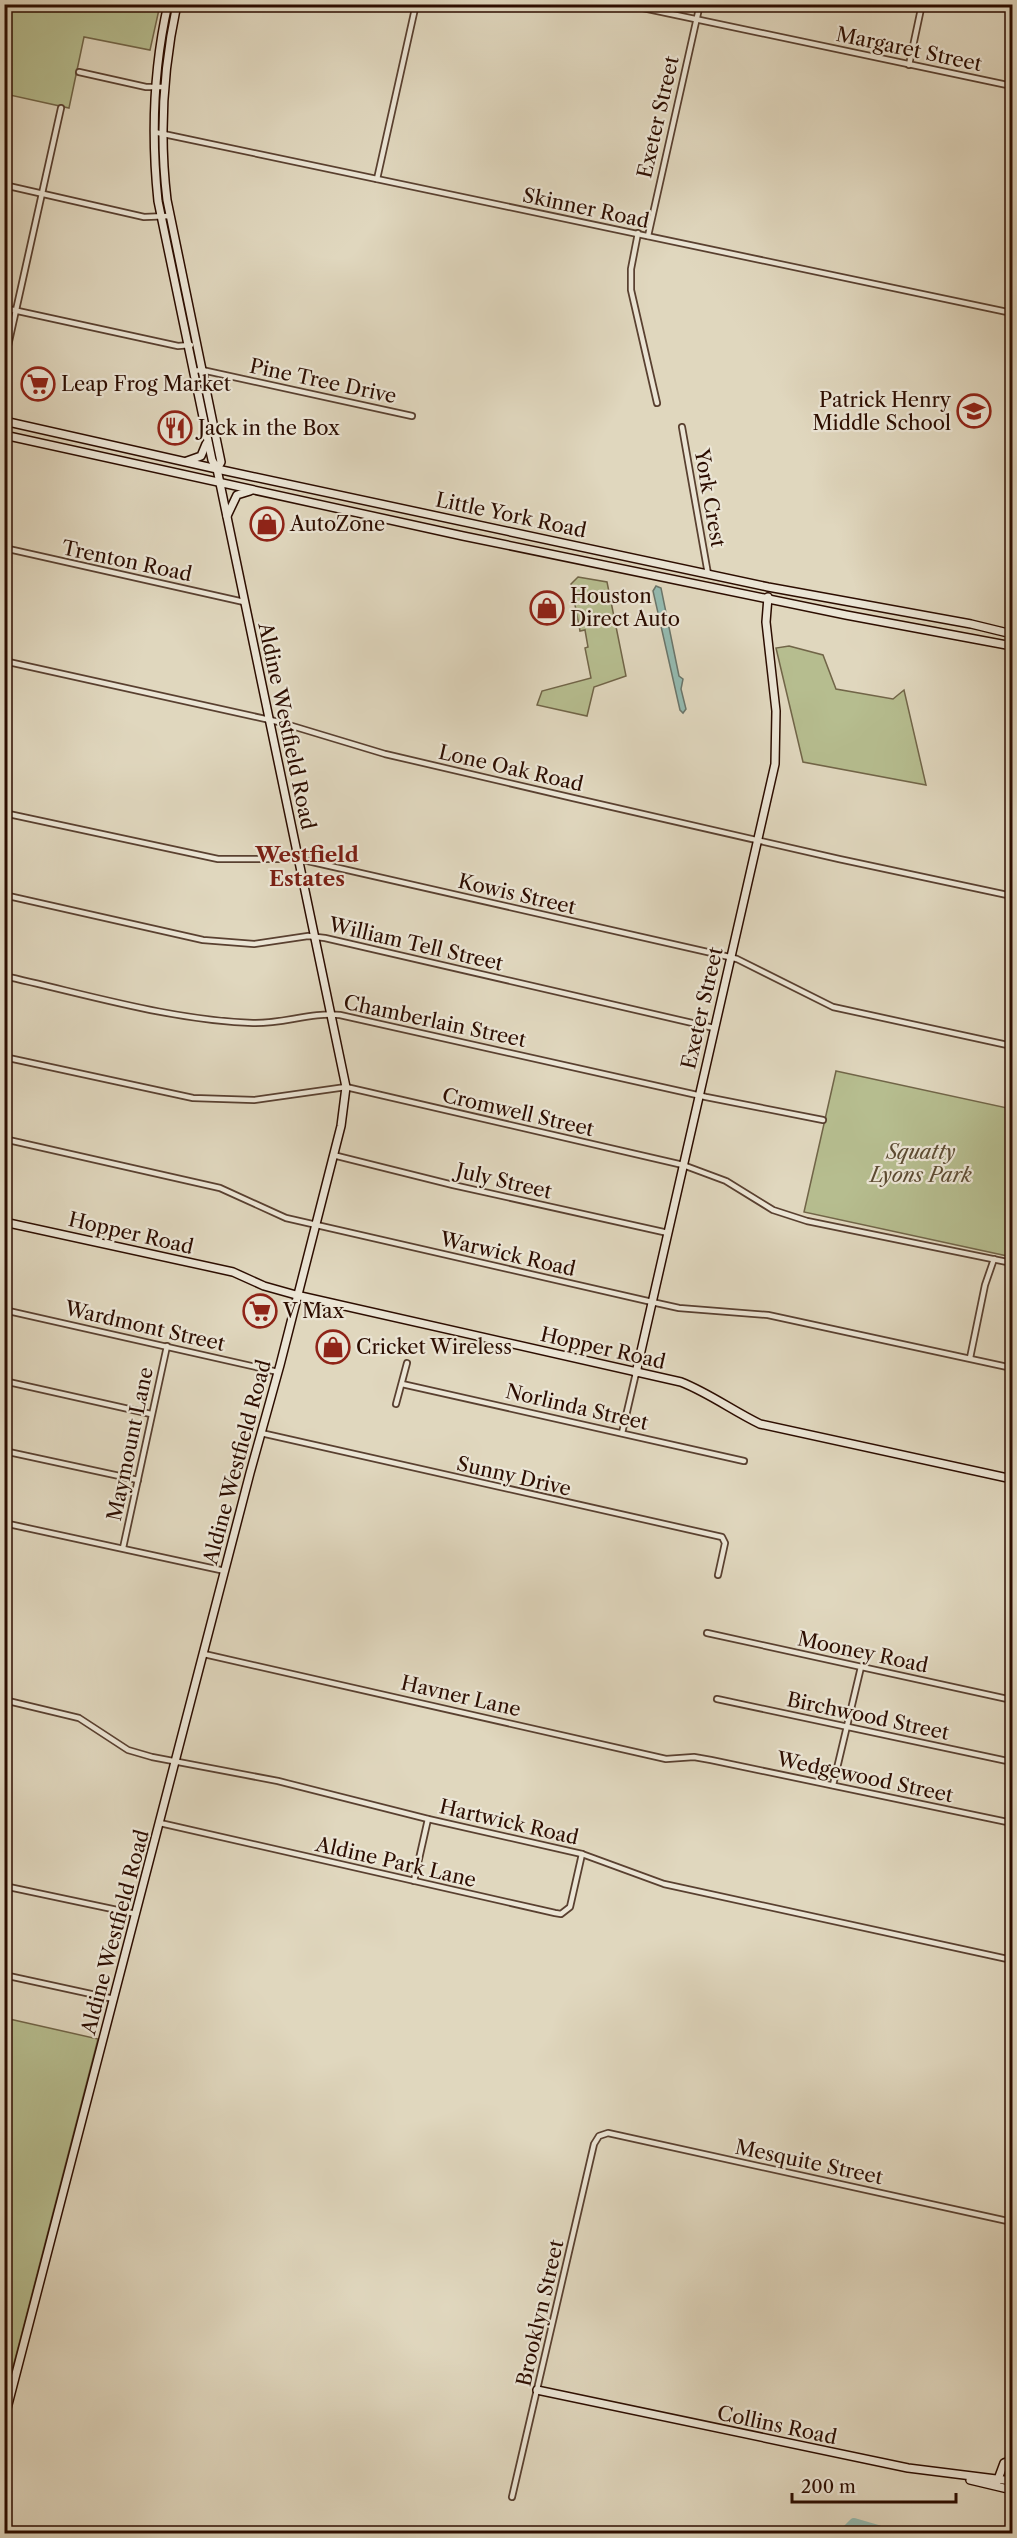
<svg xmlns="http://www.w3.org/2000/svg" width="1017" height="2538" font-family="'Libre Caslon Text',serif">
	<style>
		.green { fill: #b6bd8f; stroke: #716548; stroke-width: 1.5 }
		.water { fill: #94bab0; stroke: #6a756a; stroke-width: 1.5 }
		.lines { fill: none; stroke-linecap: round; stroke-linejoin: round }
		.river { stroke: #94bab0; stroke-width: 10 }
		.street-casing { stroke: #594030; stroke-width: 8 }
		.secondary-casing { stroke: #2c0d00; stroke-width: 10 }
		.street { stroke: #ebe5d5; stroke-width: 4.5 }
		.secondary { stroke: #ebe5d5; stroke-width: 7 }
		.labels { text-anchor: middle; stroke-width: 4.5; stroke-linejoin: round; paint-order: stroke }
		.street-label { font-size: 20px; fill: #2c0d00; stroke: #ebe5d5 }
		.poi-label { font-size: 20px; fill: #2c0d00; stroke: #ebe5d5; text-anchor: start }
		.park-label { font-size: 20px; font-style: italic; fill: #5c4b32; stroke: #ebe5d5 }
		.neighbourhood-label { font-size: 21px; font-weight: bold; fill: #7a1f14; stroke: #ebe5d5 }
	</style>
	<rect width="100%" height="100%" fill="#e0d7be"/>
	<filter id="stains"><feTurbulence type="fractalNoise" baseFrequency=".00333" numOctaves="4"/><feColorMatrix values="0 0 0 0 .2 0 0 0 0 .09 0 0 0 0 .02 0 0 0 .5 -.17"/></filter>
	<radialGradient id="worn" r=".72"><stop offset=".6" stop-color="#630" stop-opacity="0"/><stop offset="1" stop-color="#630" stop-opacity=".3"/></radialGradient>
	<!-- green -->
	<g class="green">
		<path d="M5 5H160L150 50 84 37 69 108 5 94Z"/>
		<path d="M578 577 607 582 626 676 594 687 587 716 537 705 542 691 591 678 585 648 588 647 585 630 580 631 571 584Z"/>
		<path d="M789 646 823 655 836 689 893 699 904 690 926 785 803 762 776 648Z"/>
		<path d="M836 1071 1012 1109V1257L804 1212Z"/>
		<path d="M5 2018 98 2039 5 2398 4 2018Z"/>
	</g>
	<!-- water -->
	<path class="water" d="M656 586 661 588 679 676 683 679 681 689 686 709 683 713 680 710 653 591Z"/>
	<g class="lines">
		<!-- river -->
		<path class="river" d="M843 2534 854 2523 878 2530 883 2534"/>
		<!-- street casing -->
		<g class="street-casing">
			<g id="street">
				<path d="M624 4 1012 86"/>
				<path d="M909 65 922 4"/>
				<path d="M79 72 146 87H164"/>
				<path d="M154 132 1012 313"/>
				<path d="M377 179 416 4"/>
				<path d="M4 185 144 217 170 216"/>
				<path d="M638 233 631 269V290L657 403"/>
				<path d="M648 236 700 4"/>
				<path d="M4 308 178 346 191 345"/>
				<path d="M4 364 61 108"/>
				<path d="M193 371 202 370 412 416"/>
				<path d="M682 427 708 574"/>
				<path d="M4 548 244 602"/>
				<path d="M4 661 279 722 385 754 573 798 839 859 1012 896"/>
				<path d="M4 813 218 859H299L725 956 737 959 833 1007 1012 1046"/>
				<path d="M4 895 203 940 254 944 308 936 325 938 714 1028"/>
				<path d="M4 976C86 994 169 1020 253 1023 283 1024 311 1012 340 1015L706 1097 823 1120"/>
				<path d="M4 1057 193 1098 254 1100 346 1087 683 1165 726 1181 773 1210 807 1221 1012 1263"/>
				<path d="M4 1139 220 1188 286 1218 652 1302 679 1308 768 1315 1012 1368"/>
				<path d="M333 1155 453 1185 668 1233"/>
				<path d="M4 1310 278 1372"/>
				<path d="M970 1358 985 1285 994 1259"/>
				<path d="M4 1381 151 1414"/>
				<path d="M402 1384 744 1461"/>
				<path d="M396 1404 407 1363"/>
				<path d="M261 1433 722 1537 725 1543 718 1575"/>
				<path d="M622 1433 636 1373"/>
				<path d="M4 1451 138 1480"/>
				<path d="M4 1523 225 1571"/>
				<path d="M123 1548 167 1346"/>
				<path d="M707 1633 1012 1700"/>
				<path d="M204 1654 666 1759 694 1757 711 1760 1012 1823"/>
				<path d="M717 1699 1012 1762"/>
				<path d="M4 1700 79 1718 128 1750 152 1757 278 1781 428 1819 582 1854 664 1884 1012 1960"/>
				<path d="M833 1785 861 1667"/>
				<path d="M160 1823 555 1913 561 1914 570 1907 582 1854"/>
				<path d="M414 1881 428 1819"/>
				<path d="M4 1886 136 1914"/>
				<path d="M4 1975 114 1999"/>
				<path d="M512 2497 594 2144 599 2136 608 2133 1012 2222"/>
			</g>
		</g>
		<!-- secondary casing -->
		<g class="secondary-casing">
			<g id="secondary">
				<path d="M177 4C163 69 159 134 167 200L221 462 217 469"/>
				<path d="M4 421 217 469 768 587 971 624 1012 634"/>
				<path d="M4 435 463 536 846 615 1012 646"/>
				<path d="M187 461 201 456 206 444"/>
				<path d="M227 516 237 495 250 491"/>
				<path d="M4 1222 233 1272 264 1286 296 1295 681 1382C709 1393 733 1411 760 1424L1012 1479"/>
				<path d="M636 1373 775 764 776 711 766 622 768 597"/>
				<path d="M537 2390 908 2468 1012 2481"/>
				<path d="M4 2420 250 1473 280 1365 341 1126 346 1087 217 469 212 460 158 201C151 134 153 70 168 4"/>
				<path d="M970 2480 1012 2490"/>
				<path d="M997 2482 1004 2463 1012 2460"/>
			</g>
		</g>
		<!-- street -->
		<use href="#street" class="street"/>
		<!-- secondary -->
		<use href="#secondary" class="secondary"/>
	</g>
	<!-- icons -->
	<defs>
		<g id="supermarket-ring" transform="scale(1.725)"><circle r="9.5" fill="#ebe5d5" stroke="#8f2418" stroke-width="1.5"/><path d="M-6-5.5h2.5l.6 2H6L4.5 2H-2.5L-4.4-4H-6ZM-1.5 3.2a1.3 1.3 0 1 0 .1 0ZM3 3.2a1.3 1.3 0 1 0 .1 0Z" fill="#8f2418"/></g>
		<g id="school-ring" transform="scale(1.725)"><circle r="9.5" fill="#ebe5d5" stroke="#8f2418" stroke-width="1.5"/><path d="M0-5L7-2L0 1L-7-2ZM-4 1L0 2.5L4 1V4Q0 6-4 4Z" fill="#8f2418"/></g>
		<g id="restaurant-ring" transform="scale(1.725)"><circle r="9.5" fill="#ebe5d5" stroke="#8f2418" stroke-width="1.5"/><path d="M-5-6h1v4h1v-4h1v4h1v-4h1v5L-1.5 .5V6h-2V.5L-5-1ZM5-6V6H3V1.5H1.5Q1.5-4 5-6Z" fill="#8f2418"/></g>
		<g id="shop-ring" transform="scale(1.725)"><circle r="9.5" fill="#ebe5d5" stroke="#8f2418" stroke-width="1.5"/><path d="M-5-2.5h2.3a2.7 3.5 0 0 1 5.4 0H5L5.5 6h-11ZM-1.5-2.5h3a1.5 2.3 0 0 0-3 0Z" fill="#8f2418"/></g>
	</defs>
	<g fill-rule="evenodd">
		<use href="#supermarket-ring" x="38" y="384"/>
		<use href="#school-ring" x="974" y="411"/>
		<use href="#restaurant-ring" x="175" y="428"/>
		<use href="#shop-ring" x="267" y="524"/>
		<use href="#shop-ring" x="547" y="608"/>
		<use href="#supermarket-ring" x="260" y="1311"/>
		<use href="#shop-ring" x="333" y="1347"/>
	</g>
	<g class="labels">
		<!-- street labels -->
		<g class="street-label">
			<text transform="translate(909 49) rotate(12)" y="7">Margaret Street</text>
			<text transform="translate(658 117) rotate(-77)" y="7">Exeter Street</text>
			<text transform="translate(586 208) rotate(12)" y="7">Skinner Road</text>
			<text transform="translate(323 381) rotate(12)" y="7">Pine Tree Drive</text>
			<text transform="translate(710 498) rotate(80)" y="7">York Crest</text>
			<text transform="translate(511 515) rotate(12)" y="7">Little York Road</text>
			<text transform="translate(127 561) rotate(12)" y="7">Trenton Road</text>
			<text transform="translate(287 726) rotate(78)" y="7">Aldine Westfield Road</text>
			<text transform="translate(511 768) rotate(13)" y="7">Lone Oak Road</text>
			<text transform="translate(517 894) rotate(13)" y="7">Kowis Street</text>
			<text transform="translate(416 944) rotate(13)" y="7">William Tell Street</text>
			<text transform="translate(702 1008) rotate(-77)" y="7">Exeter Street</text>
			<text transform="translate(435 1021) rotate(12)" y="7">Chamberlain Street</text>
			<text transform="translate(518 1112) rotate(13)" y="7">Cromwell Street</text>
			<text transform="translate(504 1181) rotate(13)" y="7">July Street</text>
			<text transform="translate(131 1233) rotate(13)" y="7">Hopper Road</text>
			<text transform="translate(508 1254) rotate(13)" y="7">Warwick Road</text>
			<text transform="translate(145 1326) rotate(13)" y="7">Wardmont Street</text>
			<text transform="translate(603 1348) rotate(13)" y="7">Hopper Road</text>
			<text transform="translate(577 1407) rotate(13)" y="7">Norlinda Street</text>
			<text transform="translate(130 1444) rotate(-78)" y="7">Maymount Lane</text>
			<text transform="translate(237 1462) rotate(-75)" y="7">Aldine Westfield Road</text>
			<text transform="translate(514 1476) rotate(13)" y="7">Sunny Drive</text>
			<text transform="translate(863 1652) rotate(12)" y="7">Mooney Road</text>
			<text transform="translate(461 1696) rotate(13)" y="7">Havner Lane</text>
			<text transform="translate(868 1716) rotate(12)" y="7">Birchwood Street</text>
			<text transform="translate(865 1777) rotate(12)" y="7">Wedgewood Street</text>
			<text transform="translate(509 1822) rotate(13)" y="7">Hartwick Road</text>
			<text transform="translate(396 1862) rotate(13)" y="7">Aldine Park Lane</text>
			<text transform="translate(115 1932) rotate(-75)" y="7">Aldine Westfield Road</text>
			<text transform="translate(809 2162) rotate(12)" y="7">Mesquite Street</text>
			<text transform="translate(540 2313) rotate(-77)" y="7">Brooklyn Street</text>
			<text transform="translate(777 2425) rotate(12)" y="7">Collins Road</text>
		</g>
		<!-- poi labels -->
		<g class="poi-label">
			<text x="61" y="391">Leap Frog Market</text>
			<text x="951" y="407" text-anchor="end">Patrick Henry<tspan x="951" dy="23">Middle School</tspan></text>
			<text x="198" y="435">Jack in the Box</text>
			<text x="290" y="531">AutoZone</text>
			<text x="570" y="603">Houston<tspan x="570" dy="23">Direct Auto</tspan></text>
			<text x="283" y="1318">V Max</text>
			<text x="356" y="1354">Cricket Wireless</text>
		</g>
		<!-- park labels -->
		<g class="park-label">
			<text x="921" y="1159">Squatty<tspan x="921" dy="23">Lyons Park</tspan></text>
		</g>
		<!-- neighbourhood labels -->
		<g class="neighbourhood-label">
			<text x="307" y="862">Westfield<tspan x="307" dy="24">Estates</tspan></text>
		</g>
	</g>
	<!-- margin -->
	<rect width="1017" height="2538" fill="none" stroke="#e0d7be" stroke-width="24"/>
	<rect x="6" y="6" width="1005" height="2526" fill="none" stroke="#2c0d00" stroke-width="3"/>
	<rect x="12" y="12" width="993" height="2514" fill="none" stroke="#2c0d00" stroke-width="1.5"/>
	<!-- scale -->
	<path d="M792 2493v9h164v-9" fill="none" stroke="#2c0d00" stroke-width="3"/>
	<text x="801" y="2493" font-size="18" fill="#2c0d00" stroke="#ebe5d5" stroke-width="4.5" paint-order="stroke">200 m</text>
	<rect width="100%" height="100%" filter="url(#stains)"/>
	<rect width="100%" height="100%" fill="url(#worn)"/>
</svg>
